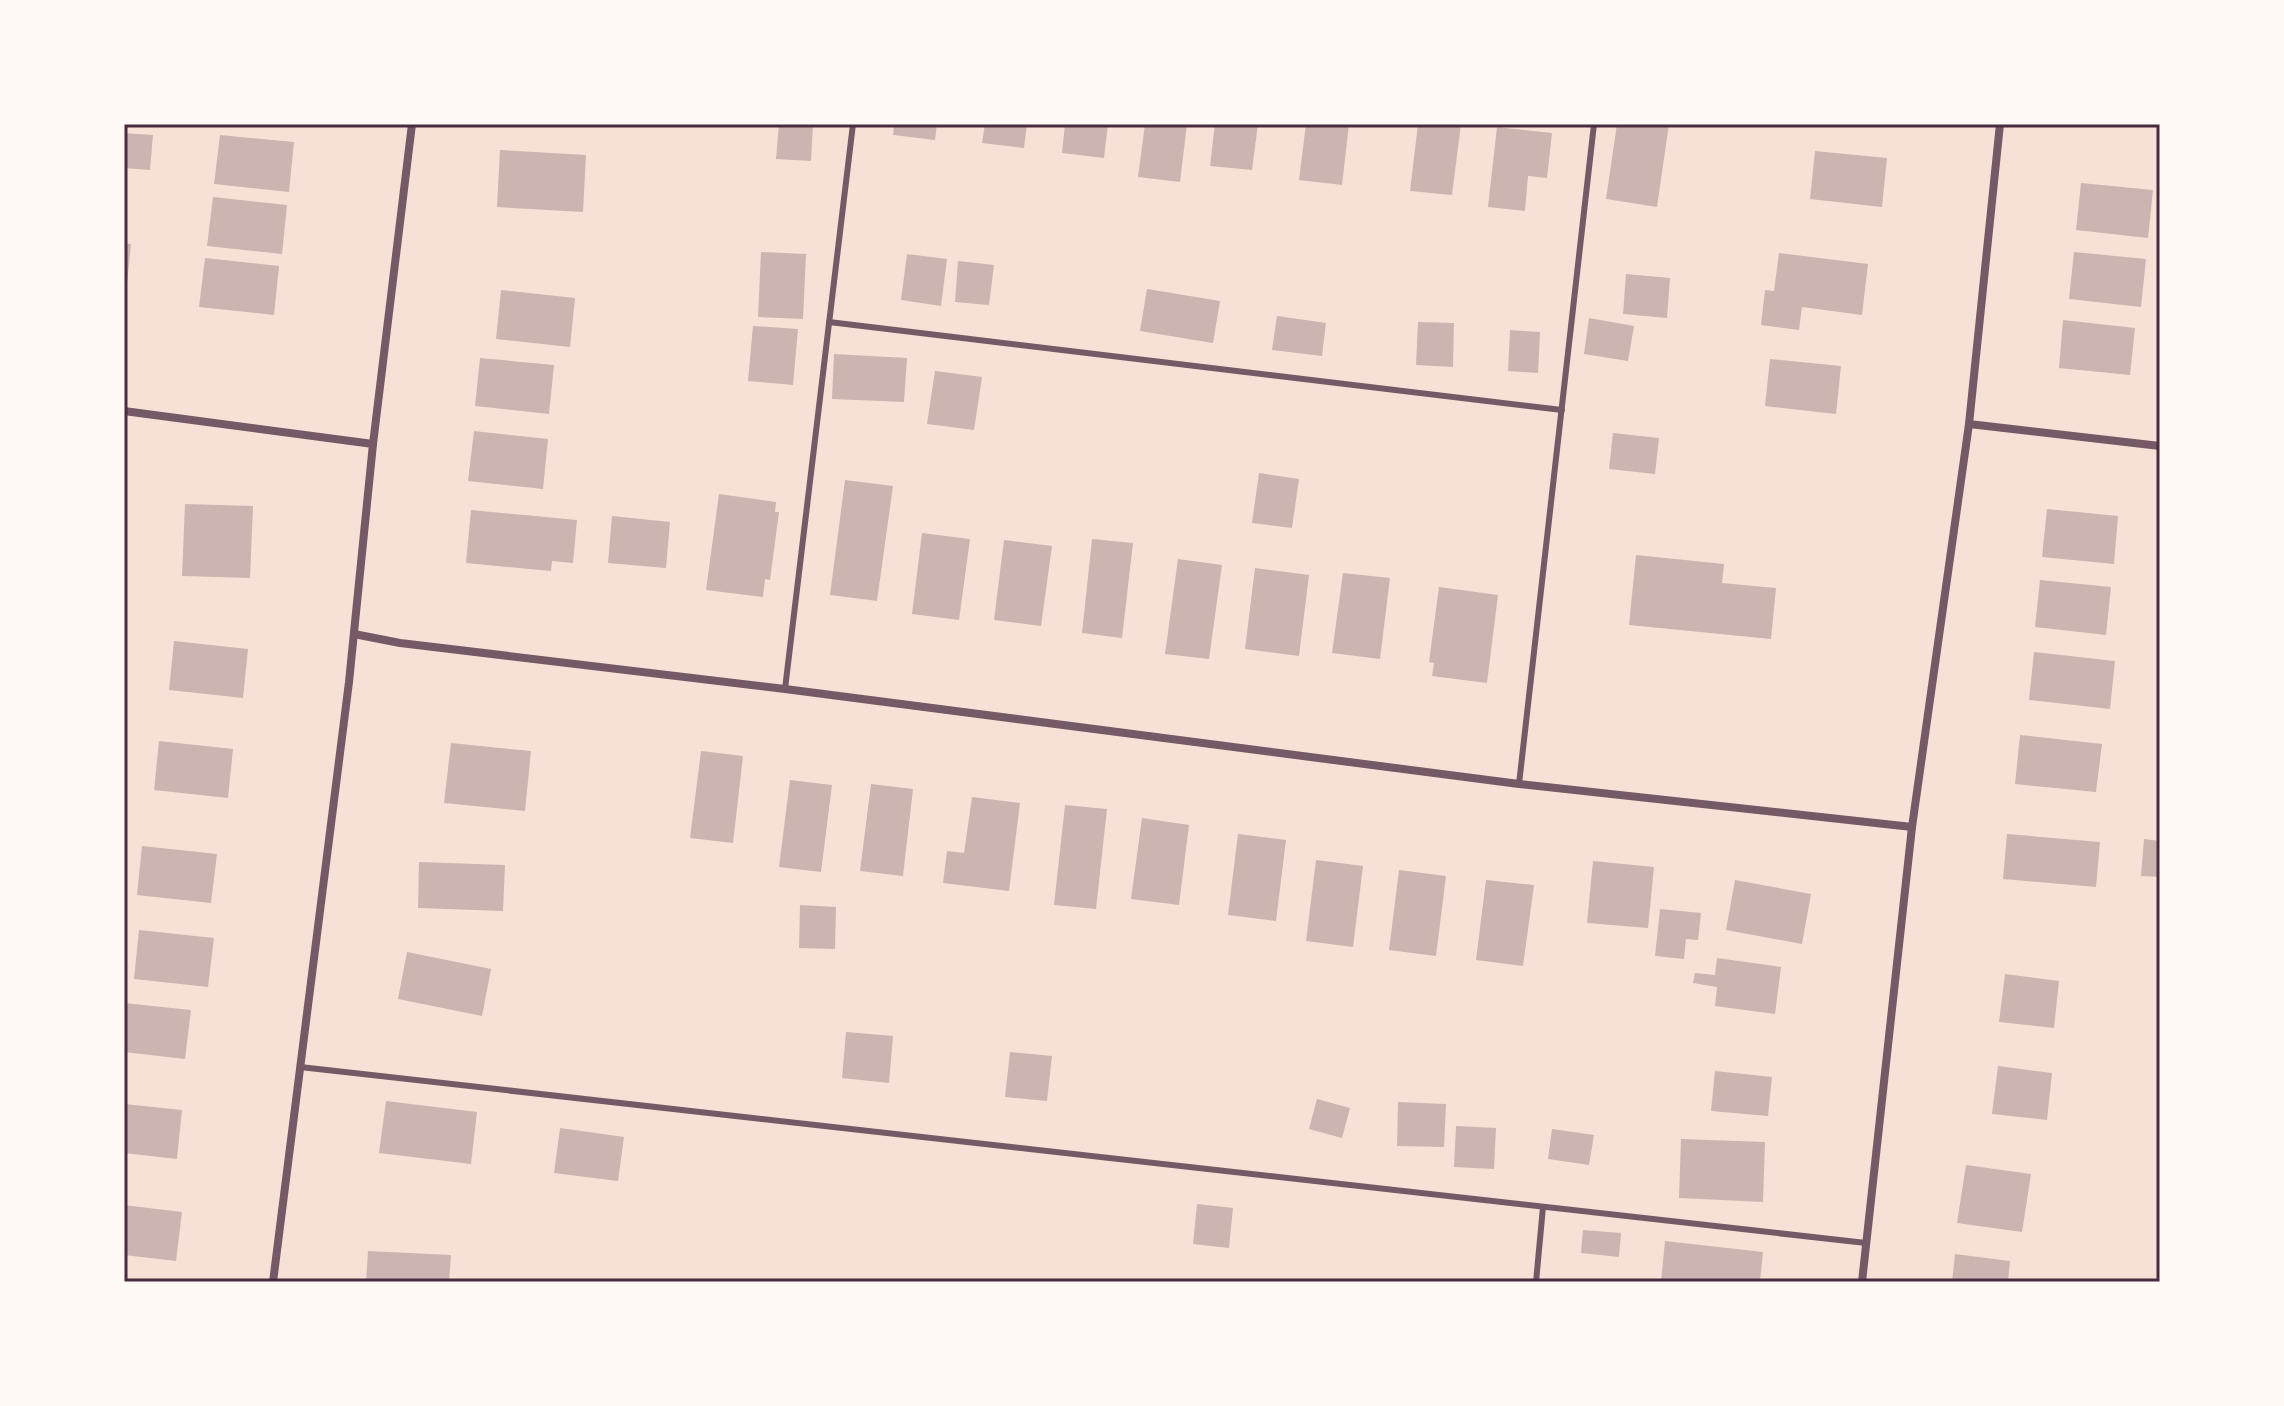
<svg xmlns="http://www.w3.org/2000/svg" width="2284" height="1406" font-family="'Libre Baskerville',serif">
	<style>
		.building { fill: #ccb4b1 }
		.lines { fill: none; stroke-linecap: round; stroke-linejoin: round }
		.service { stroke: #755966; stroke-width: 6 }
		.minor { stroke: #755966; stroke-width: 8 }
		.neatline { fill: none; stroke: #4a2c40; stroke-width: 3 }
	</style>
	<rect width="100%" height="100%" fill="#f7e1d7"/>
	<!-- building -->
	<g class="building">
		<path d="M779 124H813L811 161 776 159Z"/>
		<path d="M894 124H937L935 140 893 135Z"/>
		<path d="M985 124H1027L1024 148 982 143Z"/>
		<path d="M1065 124H1108L1104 158 1062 153Z"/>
		<path d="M1145 124H1187L1180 182 1138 177Z"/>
		<path d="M1215 124H1258L1252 170 1210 166Z"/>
		<path d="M1306 124H1349L1342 185 1299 180Z"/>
		<path d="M1418 124H1461L1452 195 1410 191Z"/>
		<path d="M1617 124H1669L1657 207 1606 199Z"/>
		<path d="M1497 127 1552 133 1547 178 1528 176 1525 211 1488 207Z"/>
		<path d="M124 133 153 135 150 170 124 168Z"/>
		<path d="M220 135 294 142 289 192 214 184Z"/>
		<path d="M500 150 586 155 583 212 497 207Z"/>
		<path d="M1815 151 1887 158 1882 207 1810 199Z"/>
		<path d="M2081 183 2153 190 2148 238 2076 230Z"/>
		<path d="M213 197 287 205 282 254 207 246Z"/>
		<path d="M124 243 131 244 126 294H124Z"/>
		<path d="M761 252 806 254 803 319 758 317Z"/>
		<path d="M2074 252 2146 259 2141 307 2069 299Z"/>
		<path d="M1779 253 1868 264 1862 315 1802 307 1799 330 1761 325 1765 290 1774 291Z"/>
		<path d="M907 254 947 259 941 306 901 300Z"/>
		<path d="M205 258 279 266 274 315 199 307Z"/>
		<path d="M958 261 994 265 989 305 955 302Z"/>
		<path d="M1626 274 1670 278 1667 318 1623 314Z"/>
		<path d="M1147 289 1220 301 1213 343 1140 331Z"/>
		<path d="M501 290 575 298 570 347 496 339Z"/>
		<path d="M1277 316 1326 323 1322 356 1272 350Z"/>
		<path d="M1589 318 1634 326 1628 361 1584 354Z"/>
		<path d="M2063 320 2135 328 2130 375 2059 368Z"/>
		<path d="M1418 322 1454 323 1453 367 1416 365Z"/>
		<path d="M753 326 798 329 793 385 748 381Z"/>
		<path d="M1510 330 1540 332 1538 373 1508 371Z"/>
		<path d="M834 354 907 358 904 402 832 399Z"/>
		<path d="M480 358 554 365 549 414 475 406Z"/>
		<path d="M1770 359 1841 366 1836 414 1765 406Z"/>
		<path d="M935 371 982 377 974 430 927 424Z"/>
		<path d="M474 431 548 439 543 489 468 481Z"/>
		<path d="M1613 433 1659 438 1655 474 1609 469Z"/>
		<path d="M1259 473 1299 479 1292 528 1252 523Z"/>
		<path d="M845 480 893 486 877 601 830 595Z"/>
		<path d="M719 494 776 502 775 512H779L770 580 765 579 763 597 706 590Z"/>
		<path d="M185 504 253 506 250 578 182 576Z"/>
		<path d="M2047 509 2118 516 2114 564 2042 557Z"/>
		<path d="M471 510 577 520 573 563 552 561 551 571 466 563Z"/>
		<path d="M612 516 670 522 666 568 608 563Z"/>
		<path d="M922 533 970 539 959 620 912 614Z"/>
		<path d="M1092 539 1133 543 1122 638 1082 633Z"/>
		<path d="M1004 540 1052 546 1041 626 994 620Z"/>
		<path d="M1636 555 1724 564 1722 583 1776 588 1771 639 1629 625Z"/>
		<path d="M1178 559 1222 565 1209 659 1165 654Z"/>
		<path d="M1255 568 1309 575 1299 656 1245 649Z"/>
		<path d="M1343 573 1390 578 1380 659 1332 653Z"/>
		<path d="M2040 580 2111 587 2106 635 2035 627Z"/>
		<path d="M1439 587 1498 595 1487 683 1432 676 1434 663 1429 662Z"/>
		<path d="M174 641 248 649 243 698 169 690Z"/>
		<path d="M2034 652 2115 661 2110 709 2029 700Z"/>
		<path d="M2020 735 2102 744 2096 792 2015 784Z"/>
		<path d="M159 741 233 749 228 798 154 790Z"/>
		<path d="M451 743 531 751 525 811 444 803Z"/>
		<path d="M701 751 743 756 733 843 690 838Z"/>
		<path d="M790 780 832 785 821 872 779 867Z"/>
		<path d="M871 784 913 789 903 876 860 871Z"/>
		<path d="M972 797 1020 803 1009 891 943 883 947 851 964 853Z"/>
		<path d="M1065 805 1107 809 1096 909 1054 905Z"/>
		<path d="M1142 818 1189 825 1179 905 1131 899Z"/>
		<path d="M1238 834 1286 840 1276 921 1228 915Z"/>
		<path d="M2007 834 2100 842 2096 887 2003 879Z"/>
		<path d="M2144 839 2160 841V877L2141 876Z"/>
		<path d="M142 846 217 854 211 903 137 895Z"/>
		<path d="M1316 860 1363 866 1353 947 1306 941Z"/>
		<path d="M1593 861 1654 867 1648 928 1587 923Z"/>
		<path d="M419 862 505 865 503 911 418 908Z"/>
		<path d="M1399 870 1446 876 1436 956 1389 950Z"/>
		<path d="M1486 880 1534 885 1523 966 1476 960Z"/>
		<path d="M1735 880 1811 894 1802 944 1726 930Z"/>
		<path d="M800 905 836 907 835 949 799 948Z"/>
		<path d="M1660 909 1701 913 1698 940 1686 939 1684 959 1655 956Z"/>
		<path d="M139 930 214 938 208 987 134 979Z"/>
		<path d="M407 952 491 969 482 1016 398 999Z"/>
		<path d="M1717 958 1781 967 1775 1014 1715 1006 1717 987 1693 983 1695 973 1715 975Z"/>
		<path d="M2005 974 2059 981 2054 1028 1999 1022Z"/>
		<path d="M124 1003 191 1010 185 1059 124 1052Z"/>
		<path d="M846 1032 893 1036 889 1083 842 1078Z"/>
		<path d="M1010 1052 1052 1056 1047 1101 1005 1097Z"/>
		<path d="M1998 1066 2052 1073 2047 1120 1992 1114Z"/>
		<path d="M1715 1071 1772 1077 1768 1116 1711 1111Z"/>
		<path d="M1317 1099 1350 1108 1342 1138 1309 1129Z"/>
		<path d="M386 1101 477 1112 471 1164 379 1153Z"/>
		<path d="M1398 1102 1446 1104 1444 1147 1397 1146Z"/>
		<path d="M124 1104 182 1110 177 1159 124 1153Z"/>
		<path d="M1456 1126 1496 1128 1494 1169 1454 1167Z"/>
		<path d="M560 1128 624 1137 618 1181 554 1173Z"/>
		<path d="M1552 1129 1594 1135 1589 1165 1548 1159Z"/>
		<path d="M1681 1139 1765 1142 1763 1202 1679 1198Z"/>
		<path d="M1966 1165 2031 1174 2022 1232 1957 1223Z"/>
		<path d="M1197 1204 1233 1208 1229 1248 1193 1244Z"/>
		<path d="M124 1205 182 1212 176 1261 124 1255Z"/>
		<path d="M1583 1230 1621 1233 1619 1257 1581 1253Z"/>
		<path d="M1665 1241 1763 1252 1760 1282H1661Z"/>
		<path d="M368 1251 451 1255 449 1282H366Z"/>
		<path d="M1955 1254 2010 1261 2008 1282H1952Z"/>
	</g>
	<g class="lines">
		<!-- service -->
		<g class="service">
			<path d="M829 322 1562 410"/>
			<path d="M785 689 853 124"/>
			<path d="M1519 784 1594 124"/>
			<path d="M300 1067 1866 1243"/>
			<path d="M1536 1282 1543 1207"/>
		</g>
		<!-- minor -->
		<g class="minor">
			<path d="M124 411 373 444"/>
			<path d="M1969 424 2160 446"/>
			<path d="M354 634 400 643 785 689 1519 784 1912 827"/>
			<path d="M273 1282 349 682 373 444 412 124"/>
			<path d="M1862 1282 1912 827 1969 424 2000 124"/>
		</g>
	</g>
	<!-- border -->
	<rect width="2284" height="1406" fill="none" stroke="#fffaf5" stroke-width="252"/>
	<rect x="126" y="126" width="2032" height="1154" class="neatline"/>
</svg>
